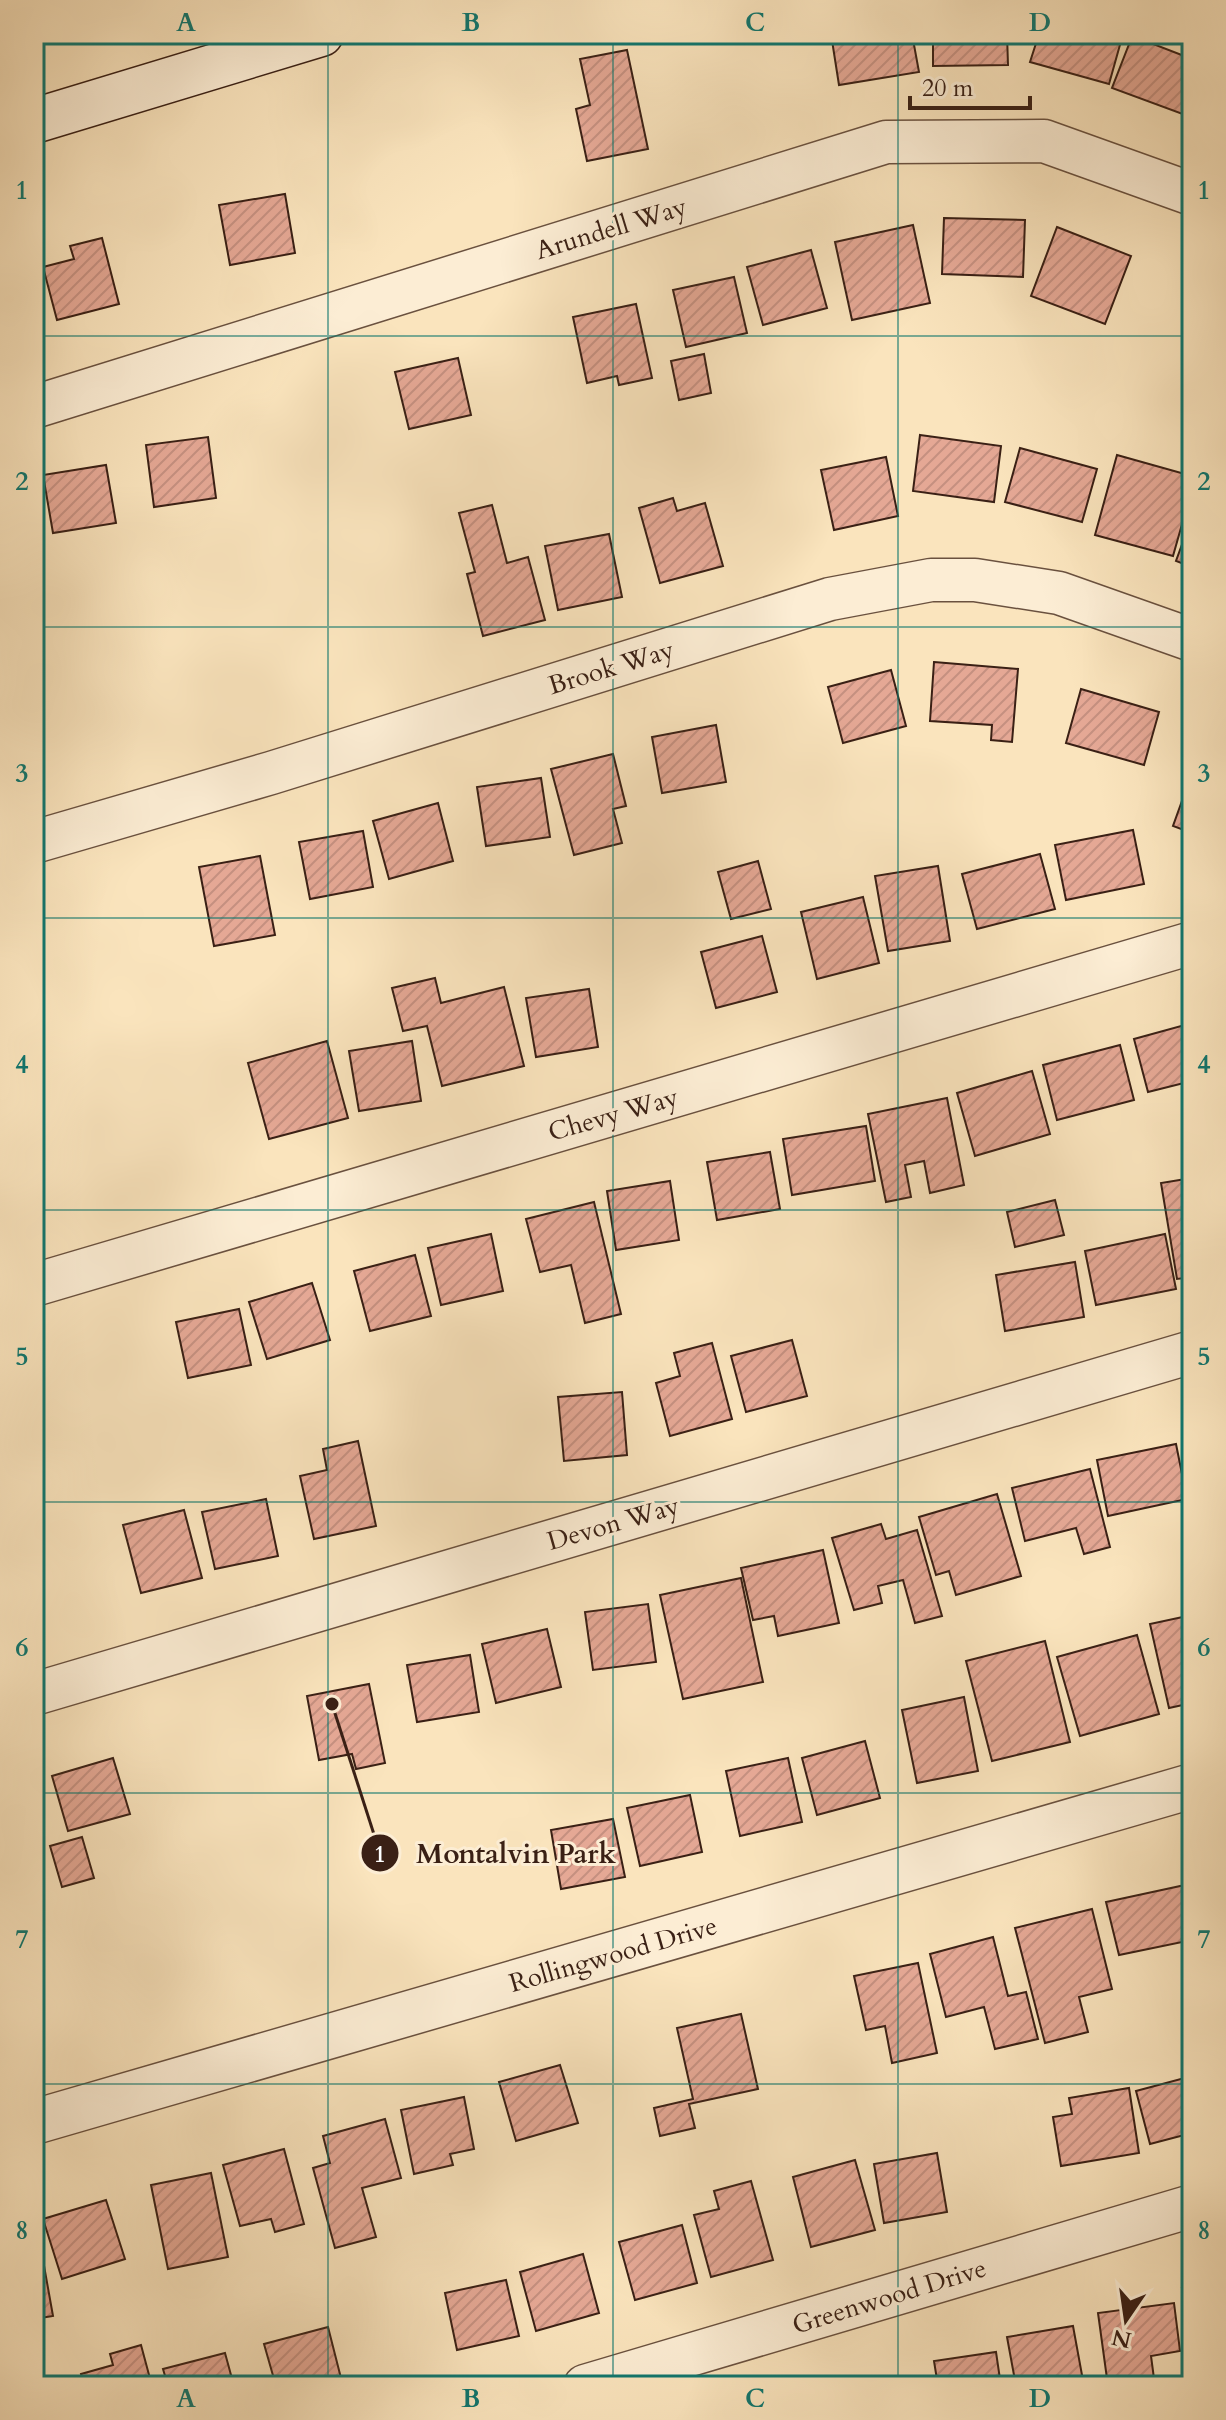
<svg xmlns="http://www.w3.org/2000/svg" width="1226" height="2420" font-family="Cardo,serif">
	<style>
		.building { fill: url(#building-hatch); stroke: #3a2015; stroke-width: 2 }
		.lines { fill: none; stroke-linecap: round; stroke-linejoin: round }
		.minor-casing { stroke: #6a513f; stroke-width: 45 }
		.tertiary-casing { stroke: #6a513f; stroke-width: 47 }
		.secondary-casing { stroke: #3a2015; stroke-width: 47 }
		.minor { stroke: #fcedd4; stroke-width: 42 }
		.tertiary { stroke: #fcedd4; stroke-width: 44 }
		.secondary { stroke: #fcedd4; stroke-width: 44 }
		.grid { fill: none; stroke: #0f766e; stroke-width: 2; stroke-opacity: 0.55 }
		.labels { text-anchor: middle; stroke-width: 6; stroke-linejoin: round; paint-order: stroke }
		.street-label { font-size: 26px; fill: #3a2015; stroke: #fcedd4 }
		.leader { fill: none; stroke: #3a2015; stroke-width: 3 }
		.callout-dot { fill: #3a2015; stroke: #fcedd4; stroke-width: 3 }
		.mark-label { font-size: 24px; text-anchor: middle; font-weight: bold; fill: #fff }
		.callout-label { font-size: 28px; text-anchor: middle; font-weight: bold; fill: #3a2015; stroke: #fcedd4; stroke-width: 6; stroke-linejoin: round; paint-order: stroke }
		.neatline { fill: none; stroke: #0f766e; stroke-width: 3 }
		.grid-label { font-size: 26px; text-anchor: middle; font-weight: bold; fill: #0f766e }
	</style>
	<defs>
		<pattern id="building-hatch" width="6" height="6" patternUnits="userSpaceOnUse" patternTransform="scale(2)"><rect width="6" height="6" fill="#e5a895"/><path d="M-1 1l2-2M0 6l6-6M5 7l2-2" fill="none" stroke="#c59080"/></pattern>
	</defs>
	<rect width="100%" height="100%" fill="#fae4bd"/>
	<filter id="stains"><feTurbulence type="fractalNoise" baseFrequency=".0025" numOctaves="4"/><feColorMatrix values="0 0 0 0 .2 0 0 0 0 .09 0 0 0 0 .02 0 0 0 .5 -.17"/></filter>
	<radialGradient id="worn" r=".72"><stop offset=".6" stop-color="#630" stop-opacity="0"/><stop offset="1" stop-color="#630" stop-opacity=".3"/></radialGradient>
	<!-- building -->
	<g class="building">
		<path d="M831 34H912L919 72 839 85Z"/>
		<path d="M933 34H1007L1008 65 933 66Z"/>
		<path d="M1039 34H1123L1109 84 1030 62Z"/>
		<path d="M1133 34H1157L1153 44 1192 59V106L1188 116 1112 88Z"/>
		<path d="M627 50 648 149 587 161 576 109 590 105 580 59Z"/>
		<path d="M285 194 295 253 230 265 219 205Z"/>
		<path d="M944 218 1025 220 1023 277 942 274Z"/>
		<path d="M913 225 930 303 852 320 835 242Z"/>
		<path d="M1057 227 1131 256 1105 324 1031 296Z"/>
		<path d="M102 238 119 304 57 320 43 267 74 259 70 246Z"/>
		<path d="M811 250 827 308 763 325 747 267Z"/>
		<path d="M734 277 747 333 686 347 673 290Z"/>
		<path d="M636 304 652 378 619 385 617 376 587 383 573 317Z"/>
		<path d="M704 354 711 393 679 400 671 361Z"/>
		<path d="M458 358 471 415 409 429 395 372Z"/>
		<path d="M920 435 1001 446 994 502 913 491Z"/>
		<path d="M208 437 216 498 154 507 146 445Z"/>
		<path d="M1020 448 1097 469 1082 522 1005 502Z"/>
		<path d="M1117 455 1192 476V489L1173 556 1095 535Z"/>
		<path d="M886 457 898 516 834 530 821 470Z"/>
		<path d="M106 465 116 523 53 533 43 475Z"/>
		<path d="M673 498 677 511 705 503 723 566 660 583 639 508Z"/>
		<path d="M492 505 507 563 528 557 545 620 483 636 467 574 475 572 459 513Z"/>
		<path d="M1192 517V567L1176 561Z"/>
		<path d="M609 534 622 597 558 610 545 546Z"/>
		<path d="M934 662 1018 669 1012 742 991 740 992 725 930 721Z"/>
		<path d="M891 670 906 726 843 743 828 687Z"/>
		<path d="M1081 689 1159 712 1144 765 1066 743Z"/>
		<path d="M716 725 726 782 662 793 652 737Z"/>
		<path d="M613 754 626 806 613 809 622 843 574 855 551 769Z"/>
		<path d="M1192 773V833L1173 826Z"/>
		<path d="M541 778 550 837 486 846 477 787Z"/>
		<path d="M438 803 453 861 389 879 373 821Z"/>
		<path d="M1133 830 1144 884 1066 900 1055 845Z"/>
		<path d="M363 831 373 887 310 899 299 842Z"/>
		<path d="M1040 854 1055 909 977 929 962 874Z"/>
		<path d="M260 856 275 935 214 946 199 867Z"/>
		<path d="M758 861 771 909 731 919 718 872Z"/>
		<path d="M938 866 950 941 888 951 875 876Z"/>
		<path d="M863 897 879 963 817 979 801 912Z"/>
		<path d="M762 936 777 992 716 1008 701 952Z"/>
		<path d="M435 978 441 1003 504 987 524 1066 442 1086 427 1026 403 1031 392 988Z"/>
		<path d="M589 989 598 1047 536 1057 526 998Z"/>
		<path d="M1192 1023V1081L1148 1092 1134 1039Z"/>
		<path d="M327 1041 348 1118 269 1139 248 1063Z"/>
		<path d="M412 1041 421 1101 359 1111 349 1051Z"/>
		<path d="M1120 1045 1134 1100 1057 1120 1043 1065Z"/>
		<path d="M1032 1071 1050 1134 975 1156 957 1093Z"/>
		<path d="M947 1098 964 1185 930 1193 924 1161 905 1165 911 1197 886 1202 868 1114Z"/>
		<path d="M866 1126 875 1181 792 1195 783 1139Z"/>
		<path d="M770 1152 780 1209 717 1220 707 1162Z"/>
		<path d="M1192 1178V1277L1177 1279 1161 1183Z"/>
		<path d="M670 1181 679 1240 616 1250 607 1191Z"/>
		<path d="M1055 1200 1064 1235 1015 1247 1007 1212Z"/>
		<path d="M594 1202 621 1314 585 1323 571 1265 540 1272 526 1219Z"/>
		<path d="M491 1234 503 1291 441 1305 428 1248Z"/>
		<path d="M1165 1234 1176 1289 1096 1305 1085 1251Z"/>
		<path d="M415 1255 431 1316 370 1331 354 1271Z"/>
		<path d="M1075 1262 1084 1317 1005 1331 996 1275Z"/>
		<path d="M312 1283 330 1340 267 1359 249 1302Z"/>
		<path d="M239 1309 251 1365 188 1378 176 1322Z"/>
		<path d="M792 1340 807 1396 746 1412 731 1356Z"/>
		<path d="M712 1343 732 1419 670 1436 656 1383 680 1376 674 1353Z"/>
		<path d="M622 1392 627 1455 564 1461 558 1397Z"/>
		<path d="M358 1441 376 1526 314 1539 300 1476 327 1470 323 1449Z"/>
		<path d="M1176 1444 1187 1499 1108 1516 1097 1460Z"/>
		<path d="M1090 1469 1110 1547 1084 1554 1076 1528 1025 1541 1012 1488Z"/>
		<path d="M997 1494 1021 1576 956 1595 949 1571 936 1575 919 1517Z"/>
		<path d="M266 1499 278 1556 215 1569 202 1512Z"/>
		<path d="M184 1510 202 1578 141 1593 123 1525Z"/>
		<path d="M881 1524 886 1539 917 1530 942 1616 915 1623 903 1580 878 1586 882 1603 854 1610 832 1538Z"/>
		<path d="M823 1550 839 1623 778 1636 774 1616 753 1620 741 1568Z"/>
		<path d="M741 1578 763 1682 683 1699 660 1595Z"/>
		<path d="M648 1604 656 1662 593 1670 585 1612Z"/>
		<path d="M1192 1615V1703L1169 1708 1150 1624Z"/>
		<path d="M547 1629 561 1687 496 1703 482 1644Z"/>
		<path d="M1137 1635 1159 1714 1080 1736 1057 1657Z"/>
		<path d="M1045 1641 1070 1742 992 1761 966 1661Z"/>
		<path d="M470 1655 479 1712 417 1722 407 1665Z"/>
		<path d="M369 1684 385 1763 356 1769 352 1754 319 1760 307 1696Z"/>
		<path d="M964 1697 978 1771 917 1783 902 1710Z"/>
		<path d="M865 1741 880 1798 817 1815 802 1758Z"/>
		<path d="M113 1758 130 1814 68 1831 52 1776Z"/>
		<path d="M788 1758 802 1822 740 1836 726 1771Z"/>
		<path d="M690 1795 702 1852 640 1866 627 1808Z"/>
		<path d="M613 1819 625 1877 561 1889 551 1830Z"/>
		<path d="M82 1837 94 1878 62 1887 50 1846Z"/>
		<path d="M1185 1885 1192 1915V1940L1119 1955 1106 1902Z"/>
		<path d="M1092 1909 1112 1989 1079 1997 1088 2032 1045 2043 1015 1928Z"/>
		<path d="M993 1937 1008 1996 1026 1992 1038 2039 995 2049 984 2007 946 2017 930 1954Z"/>
		<path d="M918 1963 937 2053 892 2063 885 2026 866 2030 854 1976Z"/>
		<path d="M741 2014 758 2089 689 2104 695 2128 660 2136 654 2108 693 2099 677 2028Z"/>
		<path d="M560 2065 578 2123 516 2141 499 2082Z"/>
		<path d="M1192 2076V2133L1150 2144 1136 2091Z"/>
		<path d="M1129 2088 1139 2153 1061 2166 1053 2117 1072 2114 1069 2098Z"/>
		<path d="M464 2097 474 2149 450 2154 453 2165 414 2174 401 2110Z"/>
		<path d="M385 2119 401 2178 362 2188 376 2237 335 2248 313 2168 330 2163 323 2136Z"/>
		<path d="M284 2149 304 2224 275 2232 271 2219 240 2226 223 2165Z"/>
		<path d="M937 2153 947 2212 884 2223 874 2164Z"/>
		<path d="M855 2160 875 2230 811 2247 793 2177Z"/>
		<path d="M211 2173 228 2257 168 2269 151 2185Z"/>
		<path d="M751 2181 773 2260 711 2277 694 2215 719 2209 714 2191Z"/>
		<path d="M106 2200 125 2259 62 2279 43 2219Z"/>
		<path d="M682 2225 697 2283 635 2300 619 2242Z"/>
		<path d="M34 2232H38L53 2316 34 2319Z"/>
		<path d="M583 2254 599 2313 536 2331 520 2272Z"/>
		<path d="M506 2280 519 2336 457 2350 445 2293Z"/>
		<path d="M1192 2285V2325L1182 2288Z"/>
		<path d="M1174 2303 1180 2351 1151 2356 1155 2386H1108L1098 2313Z"/>
		<path d="M1073 2326 1084 2386H1016L1007 2337Z"/>
		<path d="M328 2327 343 2386H276L264 2344Z"/>
		<path d="M141 2345 152 2386H84L81 2374 113 2365 110 2354Z"/>
		<path d="M996 2352 1001 2386H938L934 2361Z"/>
		<path d="M225 2353 234 2386H168L163 2369Z"/>
	</g>
	<g class="lines">
		<!-- minor casing -->
		<g class="minor-casing">
			<g id="minor">
				<path d="M34 407 886 142 1044 141 1192 194"/>
				<path d="M34 842 271 773 830 599 931 580H975L1059 593 1192 640"/>
				<path d="M34 1285 1192 943"/>
				<path d="M34 1694 1192 1352"/>
				<path d="M585 2386 1192 2206"/>
			</g>
		</g>
		<!-- tertiary casing -->
		<g class="tertiary-casing">
			<path id="tertiary" d="M34 2122 1192 1786"/>
		</g>
		<!-- secondary casing -->
		<g class="secondary-casing">
			<path id="secondary" d="M34 121 321 34"/>
		</g>
		<!-- minor -->
		<use href="#minor" class="minor"/>
		<!-- tertiary -->
		<use href="#tertiary" class="tertiary"/>
		<!-- secondary -->
		<use href="#secondary" class="secondary"/>
	</g>
	<!-- grid -->
	<path class="grid" d="M328 34V2386M613 34V2386M898 34V2386M34 336H1192M34 627H1192M34 918H1192M34 1210H1192M34 1502H1192M34 1793H1192M34 2084H1192"/>
	<g class="labels">
		<!-- street labels -->
		<g class="street-label">
			<text transform="translate(611 228) rotate(-17)" y="9">Arundell Way</text>
			<text transform="translate(611 667) rotate(-17)" y="9">Brook Way</text>
			<text transform="translate(613 1114) rotate(-16)" y="9">Chevy Way</text>
			<text transform="translate(613 1523) rotate(-16)" y="9">Devon Way</text>
			<text transform="translate(613 1954) rotate(-16)" y="9">Rollingwood Drive</text>
			<text transform="translate(889 2296) rotate(-17)" y="9">Greenwood Drive</text>
		</g>
	</g>
	<!-- callouts -->
	<path class="leader" d="M332 1704L380 1853"/>
	<g class="callout-dot">
		<circle cx="332" cy="1704" r="8"/>
		<circle cx="380" cy="1853" r="20"/>
	</g>
	<g class="mark-label">
		<text x="380" y="1862">1</text>
	</g>
	<g class="callout-label">
		<text x="516" y="1863">Montalvin Park</text>
	</g>
	<!-- margin -->
	<rect width="1226" height="2420" fill="none" stroke="#fae4bd" stroke-width="88"/>
	<!-- north arrow -->
	<g transform="translate(1126 2320) rotate(193)" stroke="#fcedd4" stroke-width="6" paint-order="stroke">
	<path d="M0-6L14 30L0 20L-14 30Z" fill="#3a2015"/>
	<text y="-12" font-size="22" font-weight="bold" text-anchor="middle" fill="#3a2015">N</text>
	</g>
	<!-- scale -->
	<path d="M910 96v12h120v-12" fill="none" stroke="#3a2015" stroke-width="4"/>
	<text x="922" y="96" font-size="24" fill="#3a2015" stroke="#fcedd4" stroke-width="6" paint-order="stroke">20 m</text>
	<rect x="44" y="44" width="1138" height="2332" class="neatline"/>
	<g class="grid-label">
		<text x="186" y="31">A</text>
		<text x="471" y="31">B</text>
		<text x="755" y="31">C</text>
		<text x="1040" y="31">D</text>
		<text x="22" y="199">1</text>
		<text x="1204" y="199">1</text>
		<text x="22" y="490">2</text>
		<text x="1204" y="490">2</text>
		<text x="22" y="782">3</text>
		<text x="1204" y="782">3</text>
		<text x="22" y="1073">4</text>
		<text x="1204" y="1073">4</text>
		<text x="22" y="1365">5</text>
		<text x="1204" y="1365">5</text>
		<text x="22" y="1656">6</text>
		<text x="1204" y="1656">6</text>
		<text x="22" y="1948">7</text>
		<text x="1204" y="1948">7</text>
		<text x="22" y="2239">8</text>
		<text x="1204" y="2239">8</text>
		<text x="186" y="2407">A</text>
		<text x="471" y="2407">B</text>
		<text x="755" y="2407">C</text>
		<text x="1040" y="2407">D</text>
	</g>
	<rect width="100%" height="100%" filter="url(#stains)"/>
	<rect width="100%" height="100%" fill="url(#worn)"/>
</svg>
